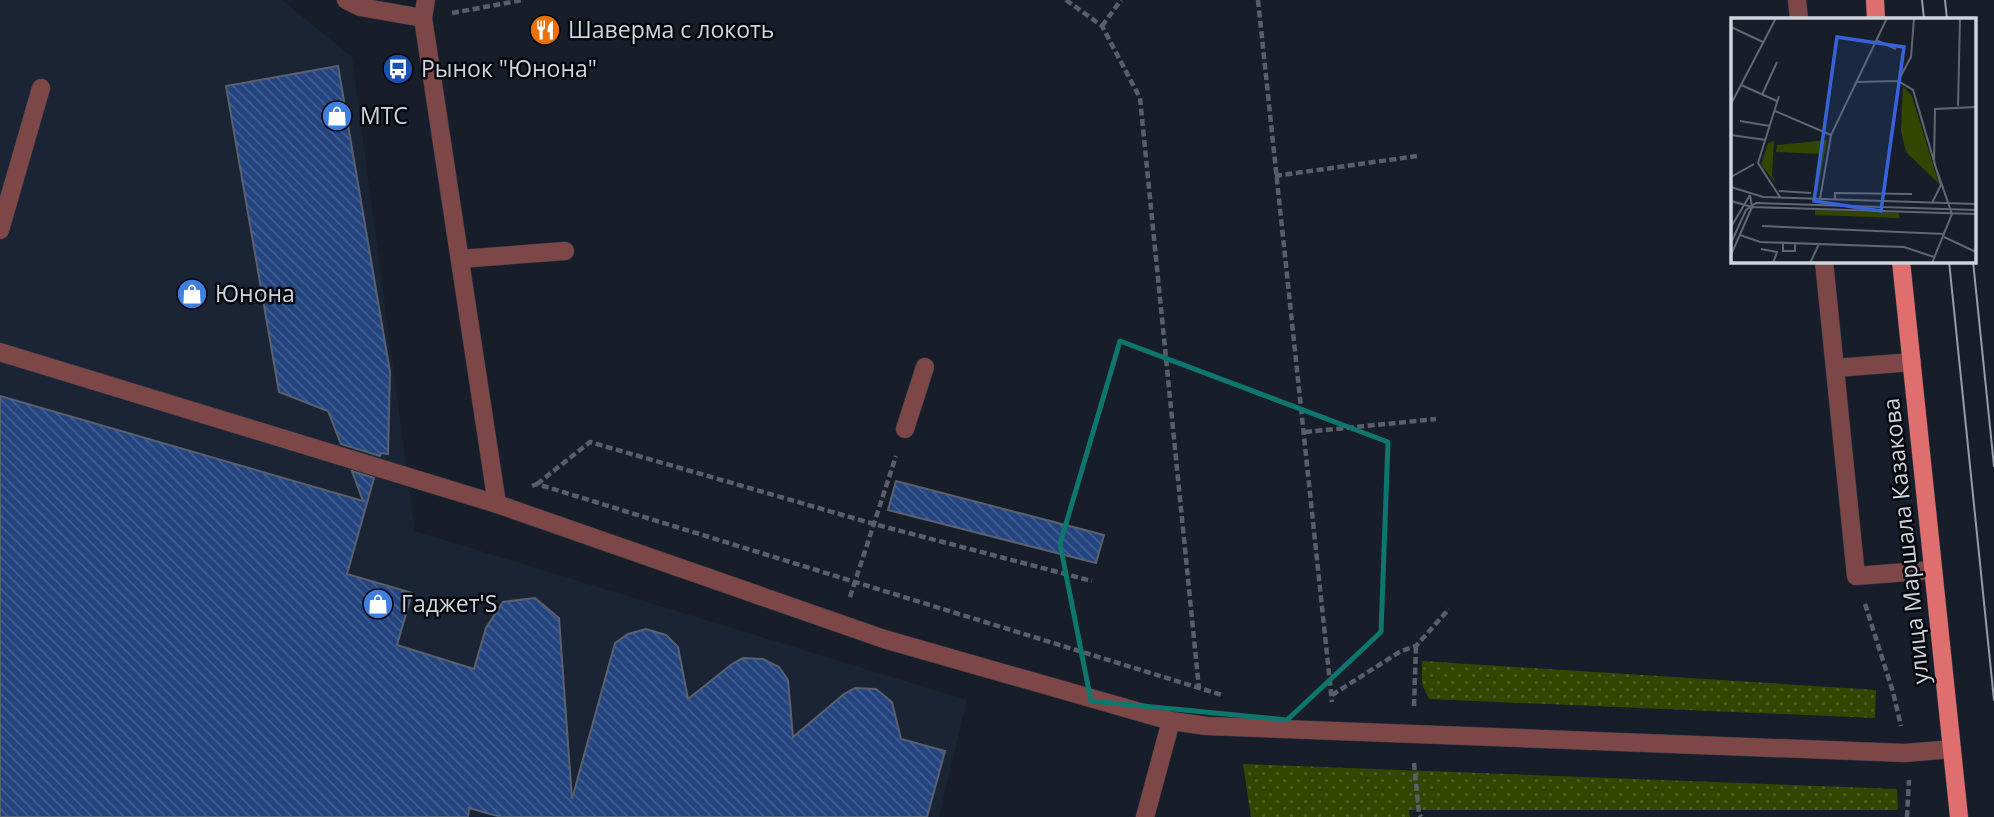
<svg xmlns="http://www.w3.org/2000/svg" width="1994" height="817" font-family="'Open Sans',sans-serif">
	<style>
		.built { fill: #1b2435 }
		.grass { fill: url(#grass-dots) }
		.building { fill: url(#building-back-hatch); stroke: #59616f; stroke-width: 2 }
		.lines { fill: none; stroke-linecap: round; stroke-linejoin: round }
		.minor-casing { stroke: #343b46; stroke-width: 19 }
		.major-casing { stroke: #343b46; stroke-width: 19 }
		.path { stroke: #595f69; stroke-width: 4.5; stroke-dasharray: 7 3.5; stroke-linecap: butt }
		.minor { stroke: #7e4747; stroke-width: 18 }
		.major { stroke: #df6e6f; stroke-width: 18 }
		.tram { stroke: #979da6; stroke-width: 2 }
		.marked { fill: none; stroke: #0f766e; stroke-width: 5; stroke-linejoin: round }
		.labels { text-anchor: middle; stroke-width: 5; stroke-linejoin: round; paint-order: stroke }
		.poi-label { font-size: 23px; fill: #cfd4dc; stroke: #06080d; text-anchor: start }
		.street-label { font-size: 23px; fill: #cfd4dc; stroke: #06080d }
		.inset-road { fill: none; stroke: #616771; stroke-width: 2 }
		.view { fill: #3862d9; fill-opacity: 0.15; stroke: #3862d9; stroke-width: 3.5 }
		.inset-edge { fill: none; stroke: #cfd4dc; stroke-width: 3.5 }
	</style>
	<defs>
		<pattern id="grass-dots" width="8" height="8" patternUnits="userSpaceOnUse" patternTransform="scale(1.75)"><rect width="8" height="8" fill="#334600"/><path d="M2 2h.1M6 6h.1" fill="none" stroke="#506025" stroke-width="1.8" stroke-linecap="round"/></pattern>
		<pattern id="building-back-hatch" width="6" height="6" patternUnits="userSpaceOnUse" patternTransform="scale(1.75)"><rect width="6" height="6" fill="#244480"/><path d="M-1 5l2 2M0 0l6 6M5-1l2 2" fill="none" stroke="#435e91"/></pattern>
	</defs>
	<rect width="100%" height="100%" fill="#171e29"/>
	<!-- built -->
	<path class="built" d="M0 0H282L352 57 415 531 967 700 939 817H0Z"/>
	<!-- grass -->
	<g class="grass">
		<path d="M1422 661 1876 690 1875 718 1429 699 1422 684Z"/>
		<path d="M1243 764 1897 789 1898 810H1409L1410 817H1251Z"/>
	</g>
	<!-- building -->
	<g class="building">
		<path d="M338 66 390 372 388 454 381 453 380 456 341 444 328 411 279 392 226 86Z"/>
		<path d="M0 396 363 501 352 471 374 478 347 574 412 593 397 645 474 669 486 628 503 602 535 598 559 618 572 799 615 643 628 634 646 629 666 635 678 647 688 699 732 664 743 658 763 659 779 667 788 680 793 737 844 694 855 688 876 689 892 702 901 739 945 751 927 817H501L469 808 468 817H0Z"/>
		<path d="M896 481 1104 535 1096 563 888 510Z"/>
	</g>
	<g class="lines">
		<!-- minor casing -->
		<g class="minor-casing">
			<g id="minor">
				<path d="M346 0 360 7 423 18"/>
				<path d="M426 0 423 18 497 504"/>
				<path d="M1797 0 1799 19"/>
				<path d="M0 230 41 88"/>
				<path d="M460 259 565 251"/>
				<path d="M1824 261 1856 576 1933 570"/>
				<path d="M0 352 497 504 884 639 1171 721 1207 726 1905 753 1952 749"/>
				<path d="M1835 368 1912 362"/>
				<path d="M905 429 925 367"/>
				<path d="M1145 817 1171 721"/>
			</g>
		</g>
		<!-- major casing -->
		<g class="major-casing">
			<g id="major">
				<path d="M1875 0 1876 19"/>
				<path d="M1901 261 1959 817"/>
			</g>
		</g>
		<!-- path -->
		<g class="path">
			<path d="M1066 0 1102 26 1140 98 1199 689"/>
			<path d="M1258 0 1332 702"/>
			<path d="M452 13 523 0"/>
			<path d="M1102 26 1121 0"/>
			<path d="M1275 176 1417 156"/>
			<path d="M1305 432 1436 419"/>
			<path d="M537 484 590 442 874 524 1092 581"/>
			<path d="M532 486 537 484 1222 695"/>
			<path d="M850 597 896 456"/>
			<path d="M1865 604 1893 692 1901 726"/>
			<path d="M1332 695 1401 651 1416 646 1449 609"/>
			<path d="M1414 706 1416 646"/>
			<path d="M1414 763 1419 814 1421 817"/>
			<path d="M1907 817 1909 780"/>
		</g>
		<!-- minor -->
		<use href="#minor" class="minor"/>
		<!-- major -->
		<use href="#major" class="major"/>
		<!-- tram -->
		<g class="tram">
			<path d="M1922 0 1924 19"/>
			<path d="M1945 0 1947 19"/>
			<path d="M1949 261 1994 700"/>
			<path d="M1973 261 1994 466"/>
		</g>
	</g>
	<!-- marked area -->
	<path class="marked" d="M1120 341 1388 442 1381 632 1287 720 1091 701 1060 544Z"/>
	<!-- icons -->
	<defs>
		<g id="restaurant-disc" transform="scale(1.575)"><circle r="9.5" fill="#e8710a" stroke="#06080d"/><path d="M-5-6h1v4h1v-4h1v4h1v-4h1v5L-1.5 .5V6h-2V.5L-5-1ZM5-6V6H3V1.5H1.5Q1.5-4 5-6Z" fill="#fff"/></g>
		<g id="bus-disc" transform="scale(1.575)"><circle r="9.5" fill="#1a4fb4" stroke="#06080d"/><path d="M-5-6H5V4H4V6H2V4H-2V6H-4V4H-5ZM-3.5-4V0h7V-4ZM-3.5 1.2v1.5H-2V1.2ZM2 1.2v1.5H3.5V1.2Z" fill="#fff"/></g>
		<g id="shop-disc" transform="scale(1.575)"><circle r="9.5" fill="#3f7fe0" stroke="#06080d"/><path d="M-5-2.5h2.3a2.7 3.5 0 0 1 5.4 0H5L5.5 6h-11ZM-1.5-2.5h3a1.5 2.3 0 0 0-3 0Z" fill="#fff"/></g>
	</defs>
	<g fill-rule="evenodd">
		<use href="#restaurant-disc" x="545" y="30"/>
		<use href="#bus-disc" x="398" y="69"/>
		<use href="#shop-disc" x="337" y="116"/>
		<use href="#shop-disc" x="192" y="294"/>
		<use href="#shop-disc" x="378" y="604"/>
	</g>
	<g class="labels">
		<!-- poi labels -->
		<g class="poi-label">
			<text x="568" y="38">Шаверма с локоть</text>
			<text x="421" y="77">Рынок "Юнона"</text>
			<text x="360" y="124">МТС</text>
			<text x="215" y="302">Юнона</text>
			<text x="401" y="612">Гаджет'S</text>
		</g>
		<!-- street labels -->
		<g class="street-label">
			<text transform="translate(1906 541) rotate(-96)" y="8">улица Маршала Казакова</text>
		</g>
	</g>
	<!-- overview -->
	<g transform="translate(1731 18)">
		<rect width="245" height="245" fill="#171e29"/>
		<path d="M172 68 181 78 208 166 175 134 170 113ZM96 122 86 176H85L90 136 45 134 46 127ZM43 123 41 157 45 165 30 147 37 125ZM84 192 167 195 169 200 84 197Z" fill="#334600"/>
		<path class="inset-road" d="M0 9 32 24M145 22 165 31M167 63 180 39 183 0M126 64 167 63 182 72 210 167 201 185M10 67 46 83M31 77 46 44M48 78 27 145 49 179M0 86 45 0M227 88 229 0M44 93 100 117M9 103 39 108M0 117 35 122M0 159 23 146M0 169 32 179 245 186M48 173 80 175M89 181 100 117 156 0M104 181V175L181 176M0 183 21 189 245 196M31 208 214 216M0 209 19 177M9 217 29 224 173 229 203 239M213 219 245 234M0 225 15 192 25 185 245 192M52 225V233H64V225M30 231 46 234 42 245M0 237 21 189 19 177M79 245 88 226M201 245 221 196 203 144 204 91 245 89"/>
		<path class="view" d="M106 19 173 29 150 193 83 183Z"/>
		<rect width="245" height="245" class="inset-edge"/>
	</g>
</svg>
